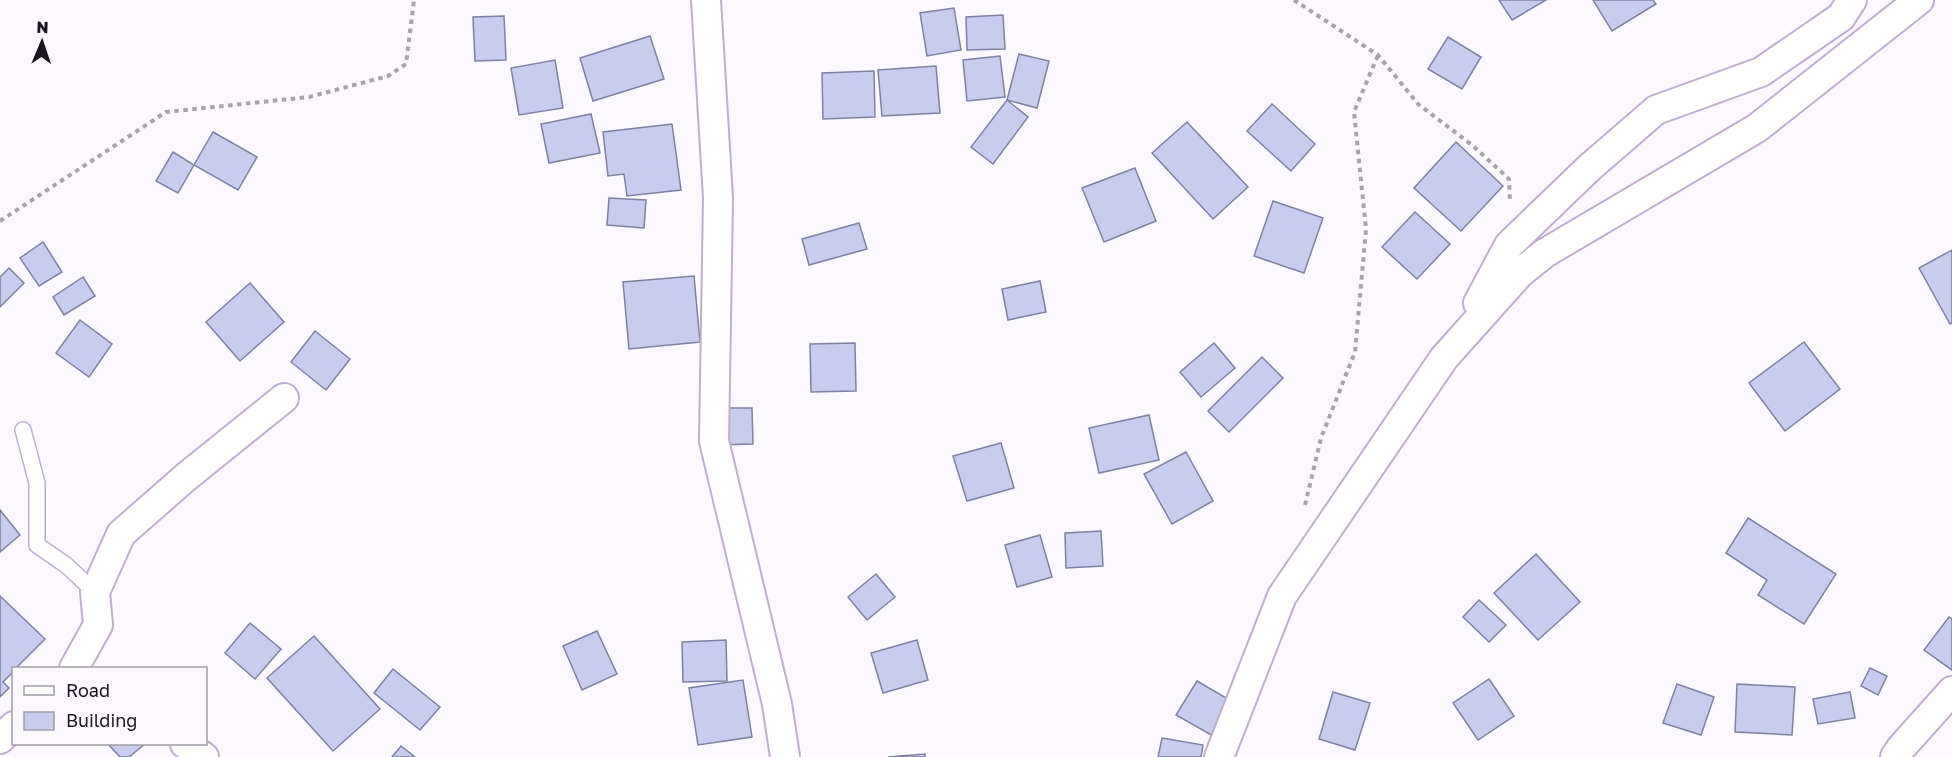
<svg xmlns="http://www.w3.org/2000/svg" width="1952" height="757" font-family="'Golos Text',sans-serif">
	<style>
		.building { fill: #c9ccef; stroke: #7f81a1; stroke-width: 1.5 }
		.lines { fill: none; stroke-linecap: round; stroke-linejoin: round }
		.lane-casing { stroke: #bfaece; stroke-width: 18 }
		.street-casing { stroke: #bfaece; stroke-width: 32 }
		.path { stroke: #a7a2ab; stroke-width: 4; stroke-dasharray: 4.5 4.5; stroke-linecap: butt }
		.lane { stroke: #fff; stroke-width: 15 }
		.street { stroke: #fff; stroke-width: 28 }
	</style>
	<rect width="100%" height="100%" fill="#fbf8ff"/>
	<!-- building -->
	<g class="building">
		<path d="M1499 0H1546L1512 20Z"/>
		<path d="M1593 0H1653L1656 4 1612 31Z"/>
		<path d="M954 8 961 50 927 56 920 13Z"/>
		<path d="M1003 15 1005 49 967 50 966 17Z"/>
		<path d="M504 16 506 60 475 61 473 17Z"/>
		<path d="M650 36 664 79 593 101 580 58Z"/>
		<path d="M1448 37 1481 57 1462 89 1428 69Z"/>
		<path d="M1019 54 1049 61 1037 108 1007 100Z"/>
		<path d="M1000 56 1005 97 967 101 963 60Z"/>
		<path d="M555 60 563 108 519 115 511 68Z"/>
		<path d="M936 66 940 113 882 116 878 70Z"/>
		<path d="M874 71 875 117 823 119 822 73Z"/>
		<path d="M1007 100 1028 117 993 164 971 147Z"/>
		<path d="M1272 104 1315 144 1291 171 1247 131Z"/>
		<path d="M591 114 600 153 549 163 541 124Z"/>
		<path d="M1187 122 1248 187 1213 219 1152 153Z"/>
		<path d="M672 124 681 190 627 196 624 174 608 176 603 132Z"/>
		<path d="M213 132 257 157 238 190 194 165Z"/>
		<path d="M1456 142 1503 186 1461 231 1414 188Z"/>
		<path d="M173 152 194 165 178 193 156 181Z"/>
		<path d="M1135 168 1156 221 1104 242 1082 188Z"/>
		<path d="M609 198 646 200 644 228 607 225Z"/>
		<path d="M1273 201 1323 218 1304 273 1254 256Z"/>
		<path d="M1415 212 1450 244 1417 279 1382 247Z"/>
		<path d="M859 223 867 249 809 265 802 239Z"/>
		<path d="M43 242 62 272 39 286 20 258Z"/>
		<path d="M1952 250V323L1950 324 1919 268Z"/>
		<path d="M9 268 24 283 0 307V277Z"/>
		<path d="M694 276 700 342 629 349 623 282Z"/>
		<path d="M83 277 95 296 64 315 53 297Z"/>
		<path d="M1040 281 1046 312 1008 320 1002 289Z"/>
		<path d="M250 283 284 322 240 361 206 322Z"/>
		<path d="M80 320 112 344 89 377 56 353Z"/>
		<path d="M315 331 350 359 326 390 291 362Z"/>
		<path d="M1804 342 1840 389 1785 431 1749 383Z"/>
		<path d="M855 343 856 391 811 392 810 344Z"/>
		<path d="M1214 343 1235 368 1201 397 1180 372Z"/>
		<path d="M1262 357 1283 378 1229 432 1208 411Z"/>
		<path d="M716 408H752L753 444 716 445Z"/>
		<path d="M1149 415 1159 460 1099 473 1089 428Z"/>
		<path d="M1001 443 1014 488 967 501 953 456Z"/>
		<path d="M1186 452 1213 501 1172 524 1144 474Z"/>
		<path d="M0 510 20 535 0 552Z"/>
		<path d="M1748 518 1836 574 1804 624 1758 595 1767 580 1726 553Z"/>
		<path d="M1101 531 1103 566 1066 568 1065 533Z"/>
		<path d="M1040 535 1052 577 1017 587 1005 545Z"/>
		<path d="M1536 554 1580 602 1538 640 1494 593Z"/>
		<path d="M876 574 895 597 867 620 848 597Z"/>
		<path d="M0 596 45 639 16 668H14V671L3 682 9 688 0 697Z"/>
		<path d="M1479 600 1506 625 1489 642 1463 617Z"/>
		<path d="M1949 617 1952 619V670L1924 650Z"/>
		<path d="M250 623 281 649 255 679 225 653Z"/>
		<path d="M597 631 617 674 582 690 563 646Z"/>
		<path d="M314 636 380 709 333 751 267 678Z"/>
		<path d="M726 640 727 681 683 682 682 642Z"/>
		<path d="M917 640 928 680 883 693 871 653Z"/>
		<path d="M1870 668 1887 676 1878 695 1861 686Z"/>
		<path d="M393 669 440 707 420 730 374 693Z"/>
		<path d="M1489 679 1514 716 1478 740 1453 703Z"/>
		<path d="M743 680 752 737 698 745 689 688Z"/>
		<path d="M1197 681 1233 702 1213 736 1176 715Z"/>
		<path d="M1677 684 1714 697 1701 735 1663 723Z"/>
		<path d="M1737 684 1795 687 1792 735 1735 732Z"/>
		<path d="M1333 692 1370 703 1355 750 1319 739Z"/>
		<path d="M1850 692 1855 718 1818 724 1813 699Z"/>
		<path d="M1162 738 1203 745 1201 757H1158Z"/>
		<path d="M108 744H145L129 757H120Z"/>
		<path d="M401 746 415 757H392Z"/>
		<path d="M925 754V757H888Z"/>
	</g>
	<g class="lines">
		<!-- lane casing -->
		<g class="lane-casing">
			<path id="lane" d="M23 430 37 483V545L66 565 95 592"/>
		</g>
		<!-- street casing -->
		<g class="street-casing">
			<g id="street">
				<path d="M706 0 718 198 714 441 777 704 785 757"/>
				<path d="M1478 303 1509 245 1589 168 1656 110 1761 72 1841 17 1852 0"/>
				<path d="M74 668 98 625 95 592 121 534 186 477 284 398"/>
				<path d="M0 739 14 726"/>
				<path d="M185 744 204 757"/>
				<path d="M1219 757 1282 596 1444 358 1520 273 1545 253 1757 128 1919 0"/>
				<path d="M1895 757 1901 748 1952 691"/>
			</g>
		</g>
		<!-- path -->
		<g class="path">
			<path d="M1294 0 1378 55 1418 104 1472 145 1509 179 1510 202"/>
			<path d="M0 221 166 112 309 97 388 76 406 64 414 0"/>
			<path d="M1305 505 1321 438 1355 352 1366 229 1354 112 1378 55"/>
		</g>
		<!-- lane -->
		<use href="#lane" class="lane"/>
		<!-- street -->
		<use href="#street" class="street"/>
	</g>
	<!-- legend -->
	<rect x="12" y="667" width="195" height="78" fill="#fbf8ff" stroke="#a19da6" stroke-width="1.5"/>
	<rect x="24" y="686" width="30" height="9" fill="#ffffff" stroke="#a19da6" stroke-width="1.5"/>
	<text x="66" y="697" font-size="18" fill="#1b1420">Road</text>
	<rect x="24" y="712" width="30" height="18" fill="#c9ccef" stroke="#a19da6" stroke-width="1.5"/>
	<text x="66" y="727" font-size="18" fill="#1b1420">Building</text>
	<!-- north arrow -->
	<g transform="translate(42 42) rotate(2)" stroke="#fbf8ff" stroke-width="4.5" paint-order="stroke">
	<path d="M0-4.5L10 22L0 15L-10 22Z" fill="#1b1420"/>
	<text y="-9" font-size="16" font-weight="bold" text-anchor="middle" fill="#1b1420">N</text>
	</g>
</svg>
